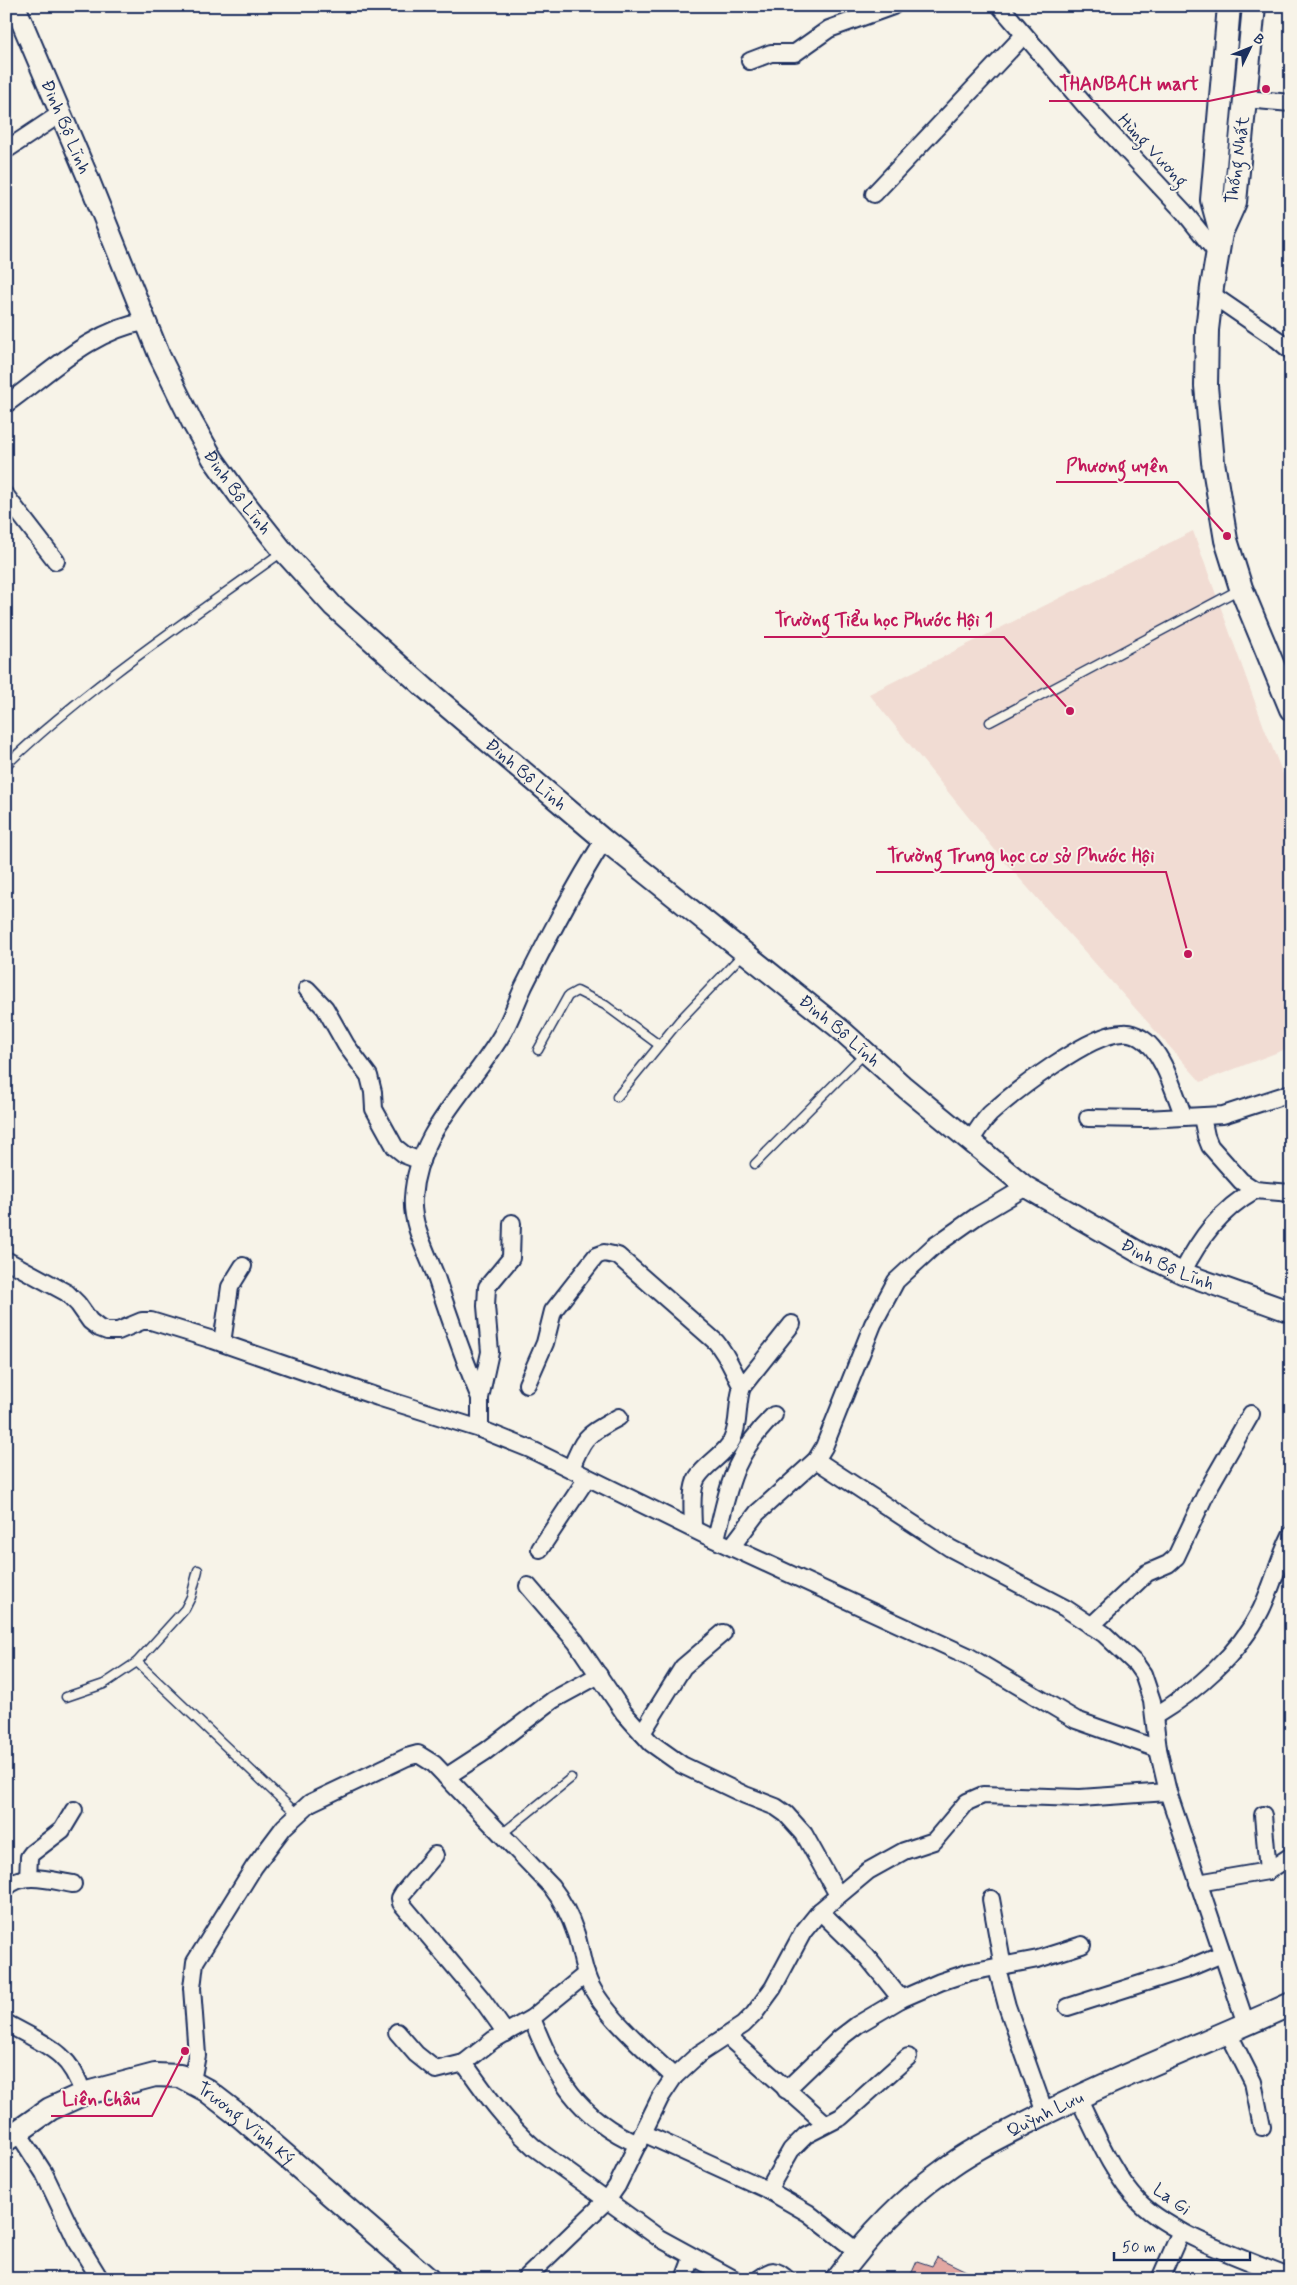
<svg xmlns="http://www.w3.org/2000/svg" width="1297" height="2285" font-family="Mynerve,sans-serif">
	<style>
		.built { fill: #f1dcd3 }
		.building { fill: #e2a7a2; stroke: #1b2f5e }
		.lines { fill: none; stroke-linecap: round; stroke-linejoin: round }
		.service-casing { stroke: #1b2f5e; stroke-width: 11 }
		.minor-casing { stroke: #1b2f5e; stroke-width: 20 }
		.tertiary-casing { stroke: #1b2f5e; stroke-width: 24 }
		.secondary-casing { stroke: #1b2f5e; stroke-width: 26 }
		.service { stroke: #f7f3e8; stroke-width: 8 }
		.minor { stroke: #f7f3e8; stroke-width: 16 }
		.tertiary { stroke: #f7f3e8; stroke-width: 20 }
		.secondary { stroke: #f7f3e8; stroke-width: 22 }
		.labels { text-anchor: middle; stroke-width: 4; stroke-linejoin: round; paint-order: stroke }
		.street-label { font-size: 18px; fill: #1b2f5e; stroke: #f7f3e8 }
		.leader { fill: none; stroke: #c2185b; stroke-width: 2 }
		.callout-dot { fill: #c2185b; stroke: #f7f3e8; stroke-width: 2 }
		.callout-label { font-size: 19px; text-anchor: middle; font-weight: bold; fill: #c2185b; stroke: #f7f3e8; stroke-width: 4; stroke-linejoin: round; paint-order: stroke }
	</style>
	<rect width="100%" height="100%" fill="#f7f3e8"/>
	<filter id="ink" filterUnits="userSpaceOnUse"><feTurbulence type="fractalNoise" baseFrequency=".02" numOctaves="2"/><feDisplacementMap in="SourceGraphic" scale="10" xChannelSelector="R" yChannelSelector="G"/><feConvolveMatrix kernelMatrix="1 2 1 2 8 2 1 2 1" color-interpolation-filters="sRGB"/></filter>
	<g filter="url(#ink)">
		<!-- built -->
		<path class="built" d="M1193 531 1264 727 1291 794V1047L1201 1082 1003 860 869 694Z"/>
		<!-- building -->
		<path class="building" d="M937 2257 983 2279H909L917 2261 932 2266Z"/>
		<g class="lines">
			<!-- service casing -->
			<g class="service-casing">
				<g id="service">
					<path d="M990 722 1240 589"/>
					<path d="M6 765C90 685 188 620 282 552"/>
					<path d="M538 1050 568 996 577 991 605 1005 659 1045"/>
					<path d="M617 1097 680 1020 744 953"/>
					<path d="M755 1164 864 1054"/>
					<path d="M137 1662 185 1609 191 1597 198 1570"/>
					<path d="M66 1697 104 1684 137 1662 297 1814"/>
					<path d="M503 1833 571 1778"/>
				</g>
			</g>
			<!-- minor casing -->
			<g class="minor-casing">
				<g id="minor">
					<path d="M1000 6 1089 110 1184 212 1217 253"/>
					<path d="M750 61 771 53H795L829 29 893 6"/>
					<path d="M1246 99 1291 103"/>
					<path d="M6 150 60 114"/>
					<path d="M874 194 1024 35"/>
					<path d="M1211 294 1278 340 1291 351"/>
					<path d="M6 404C50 373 91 330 145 322"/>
					<path d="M6 496 56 561"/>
					<path d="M307 989 325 1008 346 1045 369 1076 373 1092 374 1109 395 1147 405 1155 421 1161"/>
					<path d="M1202 1117 1206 1136 1210 1146 1241 1181 1255 1190 1291 1193"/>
					<path d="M1088 1118 1145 1119 1223 1115 1291 1093"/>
					<path d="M970 1142C976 1132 982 1122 990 1114 1014 1092 1090 1033 1123 1033 1128 1032 1136 1035 1141 1038 1163 1050 1175 1095 1184 1117"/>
					<path d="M6 1260 67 1293 78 1304 90 1321 99 1328 107 1331H118L142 1321H151L213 1340 378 1397 480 1429 530 1449 707 1536 968 1656 1076 1720 1158 1749"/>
					<path d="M1182 1273C1200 1238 1220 1210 1255 1190"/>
					<path d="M222 1343 230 1287 243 1266"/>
					<path d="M527 1384 545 1343 553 1311 596 1256 604 1253 618 1256 716 1342C728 1356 733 1371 742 1387"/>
					<path d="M480 1398C463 1357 449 1316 435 1274 426 1251 411 1223 413 1198 417 1129 473 1087 504 1031 512 1016 517 1001 524 986 549 936 574 887 604 840"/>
					<path d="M480 1429V1398L490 1352 486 1306 487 1287 511 1258 512 1223"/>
					<path d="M816 1460 950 1548 1065 1608 1104 1634 1136 1664 1143 1674 1152 1701 1158 1749 1168 1792 1246 2024"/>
					<path d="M571 1469C584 1434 588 1435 619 1417"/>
					<path d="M693 1528C693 1514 690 1490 697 1478 706 1463 724 1456 732 1440 740 1423 736 1404 742 1387L792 1324"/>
					<path d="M716 1539C729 1486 733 1455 774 1415"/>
					<path d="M732 1546 757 1513 816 1460 824 1447 873 1324 896 1281 933 1247 977 1216 1026 1187"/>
					<path d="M540 1549 587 1478"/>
					<path d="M528 1586 576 1642 624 1713 651 1743 682 1765 745 1795 776 1807 786 1814 804 1834 838 1895"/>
					<path d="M1091 1626 1147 1573 1168 1564 1176 1557 1208 1489 1251 1414"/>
					<path d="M1155 1716C1196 1691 1239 1654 1261 1610 1273 1585 1279 1559 1291 1535"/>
					<path d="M642 1733 683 1667 723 1633"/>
					<path d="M446 1777 486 1751 553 1700 599 1675"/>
					<path d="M1263 1815 1268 1871"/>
					<path d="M435 1855 403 1893 400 1898 401 1903 481 1998 506 2033"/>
					<path d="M28 1878 29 1857 32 1853 62 1830 74 1810"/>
					<path d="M1198 1883 1268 1871 1291 1856"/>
					<path d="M6 1888C22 1870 53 1881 73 1884"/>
					<path d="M991 1899 1003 1967"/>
					<path d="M820 1911 867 1957 901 1999"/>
					<path d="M997 1968 1007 2006 1045 2113"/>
					<path d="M1068 2007 1184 1970 1222 1954"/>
					<path d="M532 2018C554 2076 579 2119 638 2144"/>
					<path d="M6 2023C43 2044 70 2050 83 2094"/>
					<path d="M397 2032 416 2054 436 2070 464 2063C486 2094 506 2123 535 2148L659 2238 734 2279"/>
					<path d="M1228 2032 1253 2082 1262 2127"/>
					<path d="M728 2037 826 2124"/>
					<path d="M464 2063 493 2040 532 2018 586 1974"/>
					<path d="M192 2081 197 2055 192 1988 195 1962 254 1867 284 1827 310 1803 407 1757 418 1754 434 1764 551 1886C562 1900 570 1916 576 1934 581 1950 582 1966 589 1982 604 2015 648 2052 674 2077"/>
					<path d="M786 2090 840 2038 857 2025 901 1999 940 1982 970 1972 1038 1959 1082 1945"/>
					<path d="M1078 2097C1096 2134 1112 2174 1140 2203 1174 2236 1247 2260 1291 2278"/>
					<path d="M17 2131 44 2173 76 2240 100 2279"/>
					<path d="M643 2133 768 2190 808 2213 858 2252"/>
					<path d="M768 2190 791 2150 806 2135 841 2117 908 2057"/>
					<path d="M525 2279 608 2199 617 2186 660 2098 674 2077 699 2054 743 2025 754 2014 773 1988 803 1932 820 1911 868 1871 904 1851 934 1841 967 1802 983 1795 1080 1798 1168 1792"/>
					<path d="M684 2279 692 2258"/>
					<path d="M759 2279C773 2269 773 2268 787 2279"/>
					<path d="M1160 2279 1181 2231"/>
				</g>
			</g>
			<!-- tertiary casing -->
			<g class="tertiary-casing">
				<g id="tertiary">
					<path id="s1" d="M15 6 86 173 160 357 192 422 213 459 238 494 283 551 333 606 425 688 604 840 840 1029 902 1085 1026 1187 1140 1253 1182 1273 1291 1312"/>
				</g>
			</g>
			<!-- secondary casing -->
			<g class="secondary-casing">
				<g id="secondary">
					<path d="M1254 6 1235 202 1221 233 1212 287 1207 330 1206 386 1213 462 1226 540 1241 588 1291 709"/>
					<path d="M1221 233 1212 200 1229 6"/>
					<path id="s2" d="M6 2140 50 2109 83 2094 155 2075 180 2076 206 2090 241 2117 428 2279"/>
					<path id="s3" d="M837 2279C866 2239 902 2200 943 2171 969 2151 999 2137 1028 2122 1113 2078 1204 2044 1291 2004"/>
				</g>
			</g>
			<!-- service -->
			<use href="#service" class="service"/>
			<!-- minor -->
			<use href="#minor" class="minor"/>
			<!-- tertiary -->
			<use href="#tertiary" class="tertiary"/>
			<!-- secondary -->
			<use href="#secondary" class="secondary"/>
		</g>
	</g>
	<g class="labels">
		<!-- street labels -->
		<g class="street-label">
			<text dy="6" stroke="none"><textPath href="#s1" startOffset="131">Đinh Bộ Lĩnh</textPath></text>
			<text transform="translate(1153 150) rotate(47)" y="6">Hùng Vương</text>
			<text transform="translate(1237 160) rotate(-82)" y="6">Thống Nhất</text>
			<text dy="6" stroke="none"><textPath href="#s1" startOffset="536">Đinh Bộ Lĩnh</textPath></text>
			<text dy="6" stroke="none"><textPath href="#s1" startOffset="941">Đinh Bộ Lĩnh</textPath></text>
			<text dy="6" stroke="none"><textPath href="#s1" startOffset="1346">Đinh Bộ Lĩnh</textPath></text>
			<text dy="6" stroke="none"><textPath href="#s1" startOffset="1751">Đinh Bộ Lĩnh</textPath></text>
			<text dy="6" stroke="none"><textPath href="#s3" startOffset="269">Quỳnh Lưu</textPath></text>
			<text dy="6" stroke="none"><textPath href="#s2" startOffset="271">Trương Vĩnh Ký</textPath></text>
			<text transform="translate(1172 2199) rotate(36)" y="6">La Gi</text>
		</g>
	</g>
	<!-- callouts -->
	<path class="leader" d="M1266 89L1209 101H1049M1227 536L1178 482H1056M1070 711L1004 637H764M1188 954L1166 872H876M185 2051L152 2116H51"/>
	<g class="callout-dot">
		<circle cx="1266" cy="89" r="5"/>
		<circle cx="1227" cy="536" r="5"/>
		<circle cx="1070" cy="711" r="5"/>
		<circle cx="1188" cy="954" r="5"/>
		<circle cx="185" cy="2051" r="5"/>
	</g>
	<g class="callout-label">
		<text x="1129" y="90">THANBACH mart</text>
		<text x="1117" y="472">Phương uyên</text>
		<text x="884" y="626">Trường Tiểu học Phước Hội 1</text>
		<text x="1021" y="862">Trường Trung học cơ sở Phước Hội</text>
		<text x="101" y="2105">Liên Châu</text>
	</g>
	<!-- margin -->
	<rect width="1297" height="2285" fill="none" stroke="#f7f3e8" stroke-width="25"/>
	<rect x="12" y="12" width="1272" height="2260" fill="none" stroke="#1b2f5e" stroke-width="2" filter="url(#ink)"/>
	<!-- north arrow -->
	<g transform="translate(1250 48) rotate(47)" stroke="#f7f3e8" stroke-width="4" paint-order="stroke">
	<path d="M0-4L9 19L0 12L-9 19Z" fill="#1b2f5e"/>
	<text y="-8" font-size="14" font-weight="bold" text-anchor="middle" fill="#1b2f5e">B</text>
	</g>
	<!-- scale -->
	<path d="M1114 2252v8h136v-8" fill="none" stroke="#1b2f5e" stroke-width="2.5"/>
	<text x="1122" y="2252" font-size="15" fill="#1b2f5e" stroke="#f7f3e8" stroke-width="4" paint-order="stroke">50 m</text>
</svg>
